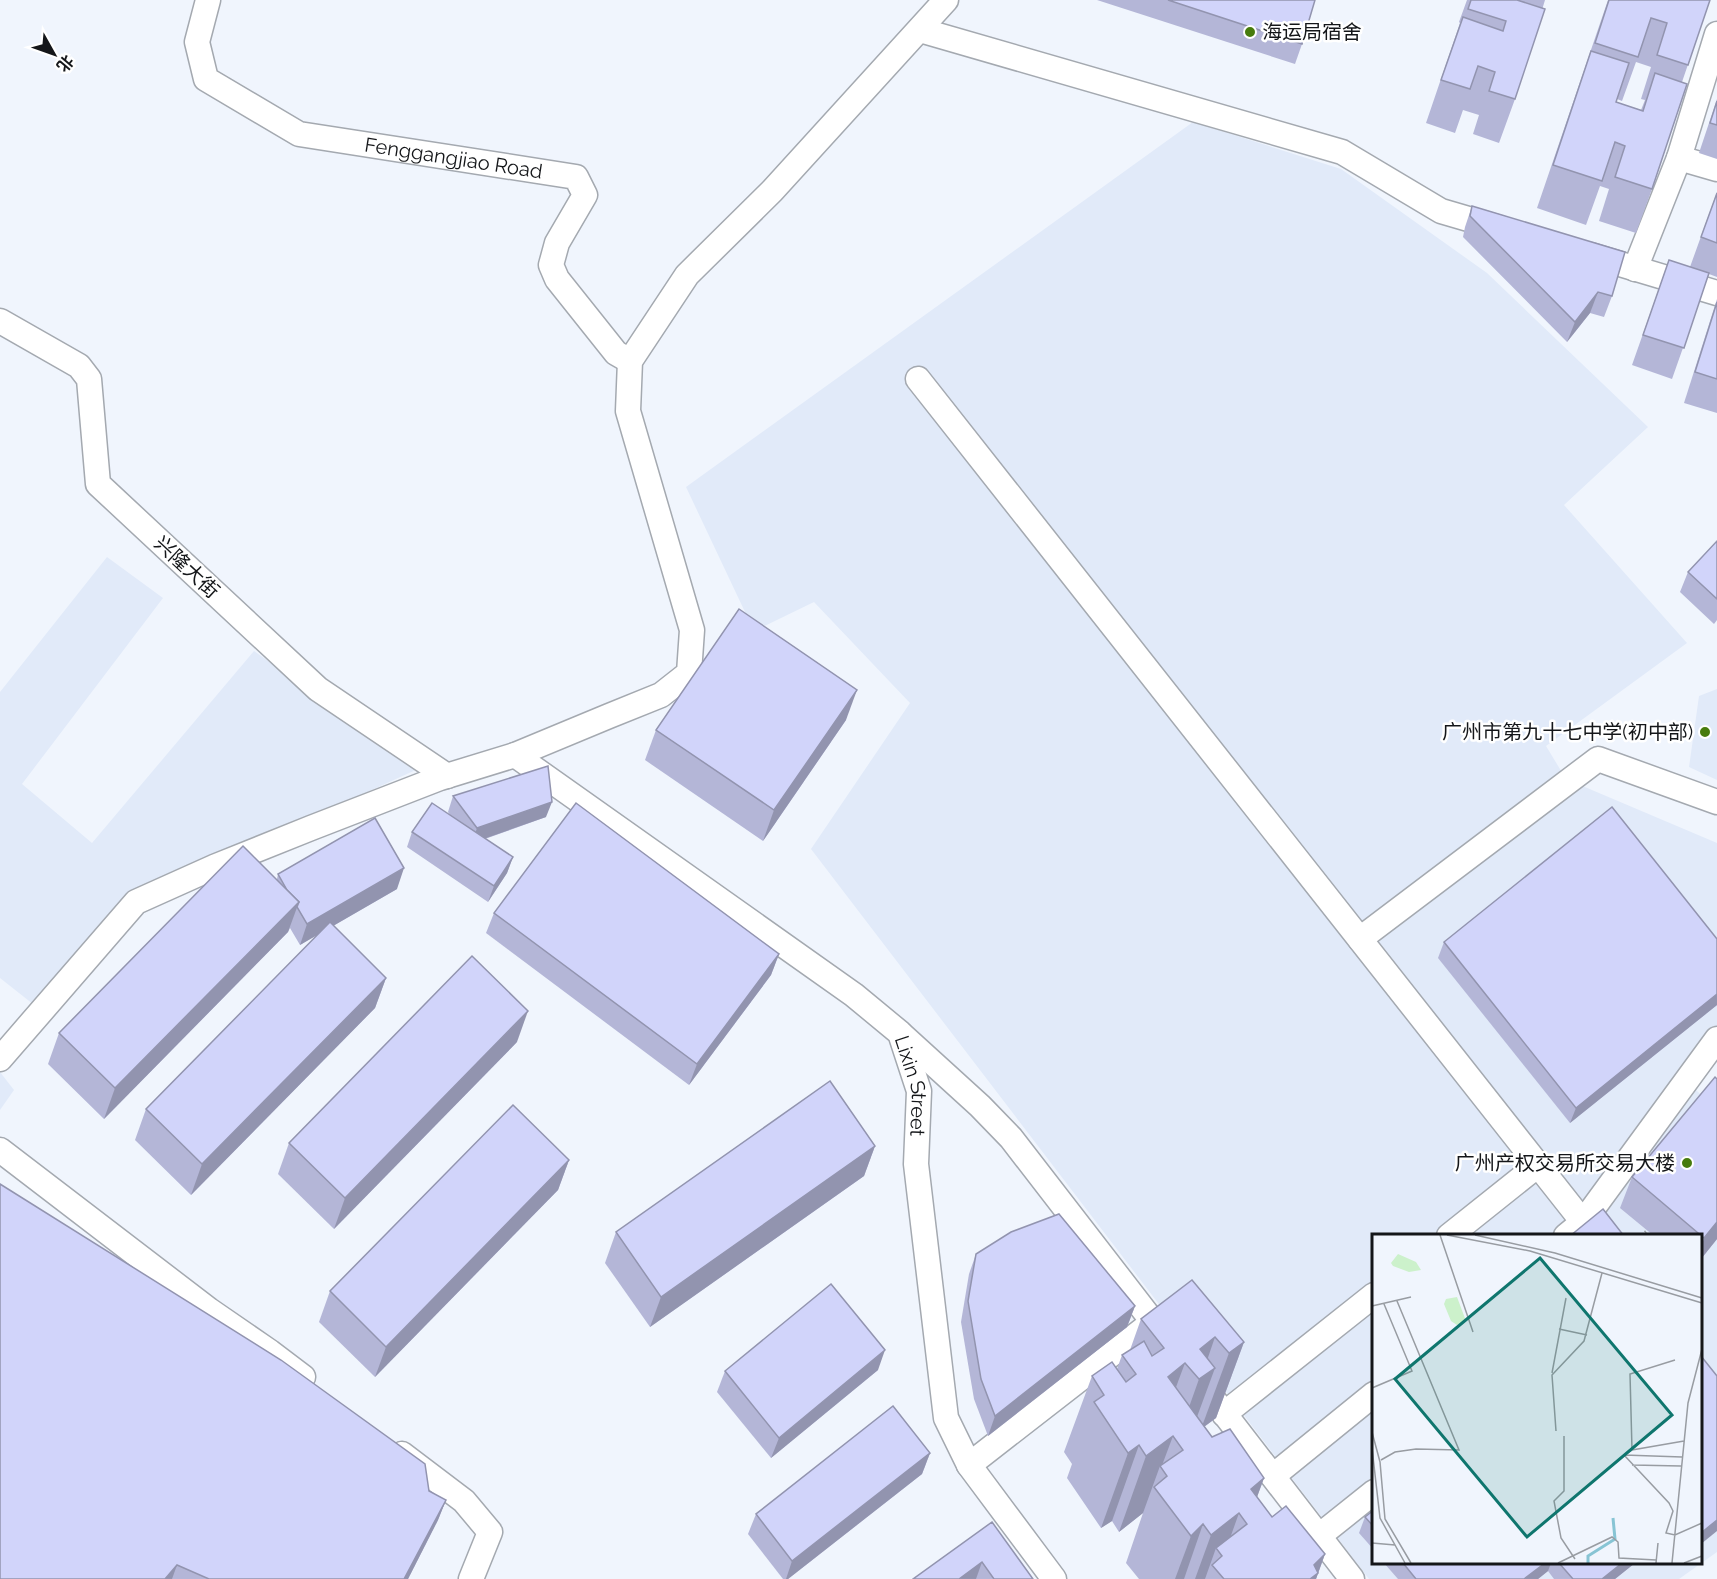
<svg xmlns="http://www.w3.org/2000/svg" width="1717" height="1579" font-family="Raleway,'Noto Sans SC',sans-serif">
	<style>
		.built { fill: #e1eaf9; fill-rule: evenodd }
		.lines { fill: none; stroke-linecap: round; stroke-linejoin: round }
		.minor-casing { stroke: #a4a9b0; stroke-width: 27 }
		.path { stroke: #9b9fa5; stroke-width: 3; stroke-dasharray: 1.5 4.5; stroke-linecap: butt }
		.minor { stroke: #fff; stroke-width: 24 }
		.wall { fill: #b4b6d7; fill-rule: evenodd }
		.shaded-wall { fill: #9294af }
		.building { fill: #d1d4fa; stroke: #9294af; stroke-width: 1.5 }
		.poi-dot { fill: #477c0d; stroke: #fff; stroke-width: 2 }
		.labels { text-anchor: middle; stroke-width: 5; stroke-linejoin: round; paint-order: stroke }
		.poi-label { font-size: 20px; fill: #141619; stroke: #fff; text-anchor: end }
		.street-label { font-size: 20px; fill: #141619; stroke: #fff }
		.inset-river { fill: none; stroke: #87c4d4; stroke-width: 3 }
		.inset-road { fill: none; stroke: #989ca2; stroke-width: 1.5 }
		.view { fill: #0f766e; fill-opacity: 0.15; stroke: #0f766e; stroke-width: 3 }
		.inset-edge { fill: none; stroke: #141619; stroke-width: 3 }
	</style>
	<rect width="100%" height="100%" fill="#f0f5fd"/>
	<!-- built -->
	<g class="built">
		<path d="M1193 122 1341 169 1487 273 1648 427 1564 505 1687 643 1546 746 1566 779 1717 843V1059L1695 1089 1717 1110V1552L1679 1579H1369L811 849 910 703 814 602 754 631 686 487ZM1374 1236H1700V1562H1374Z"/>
		<path d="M107 557 163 598 22 784 92 843 254 651 420 768 133 899 38 1008 0 978V692Z"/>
		<path d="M1717 689V780L1689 767 1699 696Z"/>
		<path d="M0 1072 14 1090 0 1110Z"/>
	</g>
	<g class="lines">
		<!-- minor casing -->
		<g class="minor-casing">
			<g id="minor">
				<path id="s1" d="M208 0 197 42 206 79 299 134 576 177 585 195 557 243 551 265 557 279 616 353 630 361"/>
				<path d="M920 30 1342 152 1441 211 1499 228"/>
				<path d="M1717 34 1679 158 1717 169"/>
				<path d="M1590 255 1717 293"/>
				<path d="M1635 269 1679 158"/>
				<path d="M0 321 79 366 89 379 98 484 318 689 447 776"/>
				<path d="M918 379 1594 1236"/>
				<path id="s2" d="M515 755 854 995 900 1033 919 1091 916 1164 946 1418 969 1465 1054 1579"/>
				<path d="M1360 939 1598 759 1717 802"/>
				<path d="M902 1035 980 1106 1011 1138 1167 1340"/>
				<path d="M0 1059 136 902 214 867 311 828 440 778 515 755 609 716 661 695 689 673 692 630 628 411 630 361 687 275 772 191 946 0"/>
				<path d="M0 1150 209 1310 270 1352 303 1377"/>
				<path d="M1449 1236 1538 1165"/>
				<path d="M1566 1236 1583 1222 1717 1039"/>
				<path d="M1200 1382 1352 1579"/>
				<path d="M1224 1414 1374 1295"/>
				<path d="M402 1454 464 1501 490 1532 471 1579"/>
				<path d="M969 1465 1153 1322"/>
				<path d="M1273 1476 1374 1394"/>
				<path d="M1319 1536 1374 1492"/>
			</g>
		</g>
		<!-- path -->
		<path class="path" d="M1640 1236 1648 1230"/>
		<!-- minor -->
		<use href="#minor" class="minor"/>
	</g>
	<!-- wall -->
	<g class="wall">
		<path d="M1097 0H1315L1302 44 1295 64Z"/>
		<path d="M1467 0H1545L1515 99 1499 143 1473 134 1479 115 1463 110 1455 133 1426 123 1460 23 1459 22Z"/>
		<path d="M1608 0H1710L1682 82 1652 189 1636 233 1599 221 1609 189 1600 186 1586 225 1537 208ZM1636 62 1651 67 1641 99 1645 100 1641 110 1616 102 1617 99 1622 101Z"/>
		<path d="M1717 99V159L1699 153Z"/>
		<path d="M1717 192V277L1709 274 1672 379 1632 365 1669 260 1690 267Z"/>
		<path d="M1472 206 1612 296 1604 317 1590 313 1567 342 1463 237 1465 227Z"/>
		<path d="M1717 299V413L1684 403Z"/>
		<path d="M1717 541V620L1714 624 1680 592 1688 572Z"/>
		<path d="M846 720 763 841 645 760 656 730Z"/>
		<path d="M453 796 546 817 485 839 513 857 507 873 488 902 407 847 412 832 450 815 448 812Z"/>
		<path d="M278 874 397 889 333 926 386 978 375 1008 191 1195 135 1140 146 1109 318 934 300 945 290 928 288 932 104 1119 48 1064 59 1033 277 879Z"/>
		<path d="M494 913 779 954 771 975 689 1085 486 933Z"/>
		<path d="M1717 939V1005L1570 1123 1438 958 1444 942Z"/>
		<path d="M517 1042 334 1229 278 1174 289 1143Z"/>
		<path d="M1717 1079V1239L1701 1259V1236H1654L1620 1208 1632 1177Z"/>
		<path d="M875 1146 864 1176 650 1327 605 1263 616 1232Z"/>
		<path d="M569 1160 558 1190 375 1377 319 1322 330 1291Z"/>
		<path d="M976 1254 1135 1306 1127 1327 988 1436 974 1399 961 1322 969 1274Z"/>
		<path d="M1141 1319 1244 1342 1216 1418 1204 1427 1212 1437 1264 1478 1257 1497 1272 1517 1325 1554 1316 1579H1139L1126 1563 1143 1513 1119 1532 1112 1521 1101 1528 1067 1478 1072 1464 1064 1452 1092 1376 1117 1369 1122 1355 1130 1350Z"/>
		<path d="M878 1370 771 1458 717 1392 725 1371Z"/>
		<path d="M930 1453 922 1474 788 1579H783L748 1534 756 1514Z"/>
		<path d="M429 1491 446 1500 438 1520 408 1579H0Z"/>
		<path d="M1374 1510V1550L1359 1533 1365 1517Z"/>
		<path d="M992 1522 1033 1579H913Z"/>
		<path d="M1384 1563H1635L1615 1579H1554L1548 1571 1538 1579H1398Z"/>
	</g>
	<!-- shaded-wall -->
	<g class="shaded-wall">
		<path d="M1598 292 1590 313 1567 342 1575 322Z"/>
		<path d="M857 690 846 720 763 841 774 810Z"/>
		<path d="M552 802 546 817 472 843 477 828Z"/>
		<path d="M513 857 507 873 488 902 494 886Z"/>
		<path d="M404 868 397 889 300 945 307 924Z"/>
		<path d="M299 902 288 932 104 1119 115 1088Z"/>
		<path d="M779 954 771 975 689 1085 697 1064Z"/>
		<path d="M386 978 375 1008 191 1195 202 1164Z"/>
		<path d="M1717 994V1005L1570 1123 1576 1108Z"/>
		<path d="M528 1011 517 1042 334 1229 345 1198Z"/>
		<path d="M875 1146 864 1176 650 1327 661 1297Z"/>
		<path d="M569 1160 558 1190 375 1377 386 1347Z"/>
		<path d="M1717 1222V1239L1701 1259V1248L1704 1238Z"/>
		<path d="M1135 1306 1127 1327 988 1436 995 1416Z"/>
		<path d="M1215 1337 1201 1378 1215 1368 1187 1444 1177 1441 1199 1379 1200 1349Z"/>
		<path d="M1244 1342 1216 1418 1201 1429 1229 1353Z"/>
		<path d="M885 1350 878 1370 771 1458 779 1438Z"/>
		<path d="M1185 1363 1157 1438 1168 1377Z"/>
		<path d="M1173 1436 1161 1468 1160 1466 1143 1513 1119 1532 1146 1456Z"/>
		<path d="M1139 1445 1112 1521 1101 1528 1128 1453Z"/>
		<path d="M930 1453 922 1474 788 1579H786L792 1561Z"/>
		<path d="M1264 1478 1236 1554 1247 1524 1251 1489Z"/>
		<path d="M446 1500 438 1520 408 1579H404Z"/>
		<path d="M1239 1513 1218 1572 1222 1556 1216 1548 1205 1579H1195L1211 1535Z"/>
		<path d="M1717 1520V1531L1701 1544V1533Z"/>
		<path d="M1203 1524 1184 1579H1175L1191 1536Z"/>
		<path d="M1325 1554 1316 1579H1309L1314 1565Z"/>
		<path d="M982 1562 976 1579H959Z"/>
		<path d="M1545 1563H1551L1548 1571 1538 1579H1524Z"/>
		<path d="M1622 1563H1635L1615 1579H1602Z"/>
		<path d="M177 1565 172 1579H165Z"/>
	</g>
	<!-- building -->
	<g class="building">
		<path d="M1168 0H1315L1302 44Z"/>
		<path d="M1471 0H1517L1545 9 1515 99 1489 91 1495 72 1478 66 1470 89 1441 80 1463 17 1503 31 1506 21 1468 9Z"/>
		<path d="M1609 0H1710L1688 65 1657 55 1667 23 1651 18 1638 57 1595 43Z"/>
		<path d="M1591 51 1629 63 1616 102 1643 111 1655 73 1687 84 1652 189 1615 177 1625 146 1615 142 1602 181 1553 165Z"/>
		<path d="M1717 101V125L1710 123Z"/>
		<path d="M1717 193V243L1701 237Z"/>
		<path d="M1472 206 1625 252 1612 296 1598 292 1575 322 1470 216Z"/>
		<path d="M1669 260 1709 273 1684 348 1643 335Z"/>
		<path d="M1717 302V379L1695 372Z"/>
		<path d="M1717 541V599L1688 572Z"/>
		<path d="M739 609 857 690 774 810 656 730Z"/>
		<path d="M548 766 552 802 477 828 453 796Z"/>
		<path d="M432 803 513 857 494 886 412 832Z"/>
		<path d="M576 803 779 954 697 1064 494 913Z"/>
		<path d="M1612 807 1717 939V994L1576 1108 1444 942Z"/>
		<path d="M375 818 404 868 307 924 297 907 299 902 287 890 278 874Z"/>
		<path d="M243 846 299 902 115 1088 59 1033Z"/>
		<path d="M330 922 386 978 202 1164 146 1109Z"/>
		<path d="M472 956 528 1011 345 1198 289 1143Z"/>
		<path d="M1715 1077 1717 1079V1222L1704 1238 1632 1177Z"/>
		<path d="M830 1081 875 1146 661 1297 616 1232Z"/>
		<path d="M513 1105 569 1160 386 1347 330 1291Z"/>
		<path d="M0 1184 281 1360 425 1464 429 1491 446 1500 404 1579H209L177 1565 165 1579H0Z"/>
		<path d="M1603 1209 1624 1236H1570Z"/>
		<path d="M1059 1214 1135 1306 995 1416 981 1379 968 1301 976 1254 1011 1232Z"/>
		<path d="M1192 1280 1244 1342 1229 1353 1215 1337 1200 1349 1215 1368 1199 1379 1185 1363 1168 1377 1212 1437 1230 1429 1264 1478 1251 1489 1272 1517 1286 1506 1325 1554 1314 1565 1318 1573 1310 1579H1224L1212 1565 1222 1556 1216 1548 1247 1524 1239 1513 1211 1535 1203 1524 1191 1536 1154 1487 1167 1476 1160 1466 1183 1450 1173 1436 1146 1456 1139 1445 1128 1453 1094 1402 1104 1395 1092 1376 1112 1362 1126 1382 1136 1374 1122 1355 1144 1341 1152 1356 1164 1348 1141 1319Z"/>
		<path d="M831 1284 885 1350 779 1438 725 1371Z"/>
		<path d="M1701 1356 1717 1376V1520L1701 1533Z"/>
		<path d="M893 1406 930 1453 792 1561 756 1514Z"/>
		<path d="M1374 1510V1527L1365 1517Z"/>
		<path d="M992 1522 1033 1579H994L982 1562 959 1579H913Z"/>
		<path d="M1403 1563H1545L1524 1579H1416Z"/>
		<path d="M1559 1563H1622L1602 1579H1573Z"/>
	</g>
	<!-- markers -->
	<g class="poi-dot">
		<circle cx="1250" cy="32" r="6"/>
		<circle cx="1705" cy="732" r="6"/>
		<circle cx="1687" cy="1163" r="6"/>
	</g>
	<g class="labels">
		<!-- poi labels -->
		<g class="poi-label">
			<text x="1262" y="39" text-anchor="start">海运局宿舍</text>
			<text x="1693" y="739">广州市第九十七中学(初中部)</text>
			<text x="1675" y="1170">广州产权交易所交易大楼</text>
		</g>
		<!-- street labels -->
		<g class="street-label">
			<text dy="7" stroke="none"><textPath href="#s1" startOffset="346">Fenggangjiao Road</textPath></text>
			<text transform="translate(187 567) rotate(43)" y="7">兴隆大街</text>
			<text dy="7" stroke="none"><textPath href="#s2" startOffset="530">Lixin Street</textPath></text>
		</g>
	</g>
	<!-- overview -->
	<g transform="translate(1372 1234)">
		<rect width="330" height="330" fill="#f0f5fd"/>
		<path d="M26 20 44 28 49 36 37 38 21 32 19 29ZM85 63 94 87 85 91 79 87 72 70 74 65Z" fill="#ccf1cb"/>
		<path class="inset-river" d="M216 329V322L243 305 241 284"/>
		<path class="inset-road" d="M68 1 101 98M75 1 158 17 330 69M103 1 183 19 330 64M0 72 39 63M187 95 215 101M180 139 194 64M0 154 40 137 12 70M184 197 180 141 212 107 230 39M0 198 8 228 13 285 39 329M192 202V257L182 267 189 304 203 325M0 214 8 284 33 329M260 216 258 140 303 126M252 221 297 269 301 277 294 299 303 301 330 289M252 221 260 216 312 207M252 221 310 223M9 226 23 218 44 215 87 216 25 67M260 231 309 232M0 309 23 311M186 329 240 303 246 308 247 324 284 326M284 329 286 309M300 329 316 169 330 115M312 329 330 322"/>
		<path class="view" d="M168 24 300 181 155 303 23 145Z"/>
		<rect width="330" height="330" class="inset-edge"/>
	</g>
	<!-- north arrow -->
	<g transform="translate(54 54) rotate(130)" stroke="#ffffff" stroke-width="4.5" paint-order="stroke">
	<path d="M0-4.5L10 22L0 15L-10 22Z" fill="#141619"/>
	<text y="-9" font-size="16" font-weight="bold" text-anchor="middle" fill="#141619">北</text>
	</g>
</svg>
